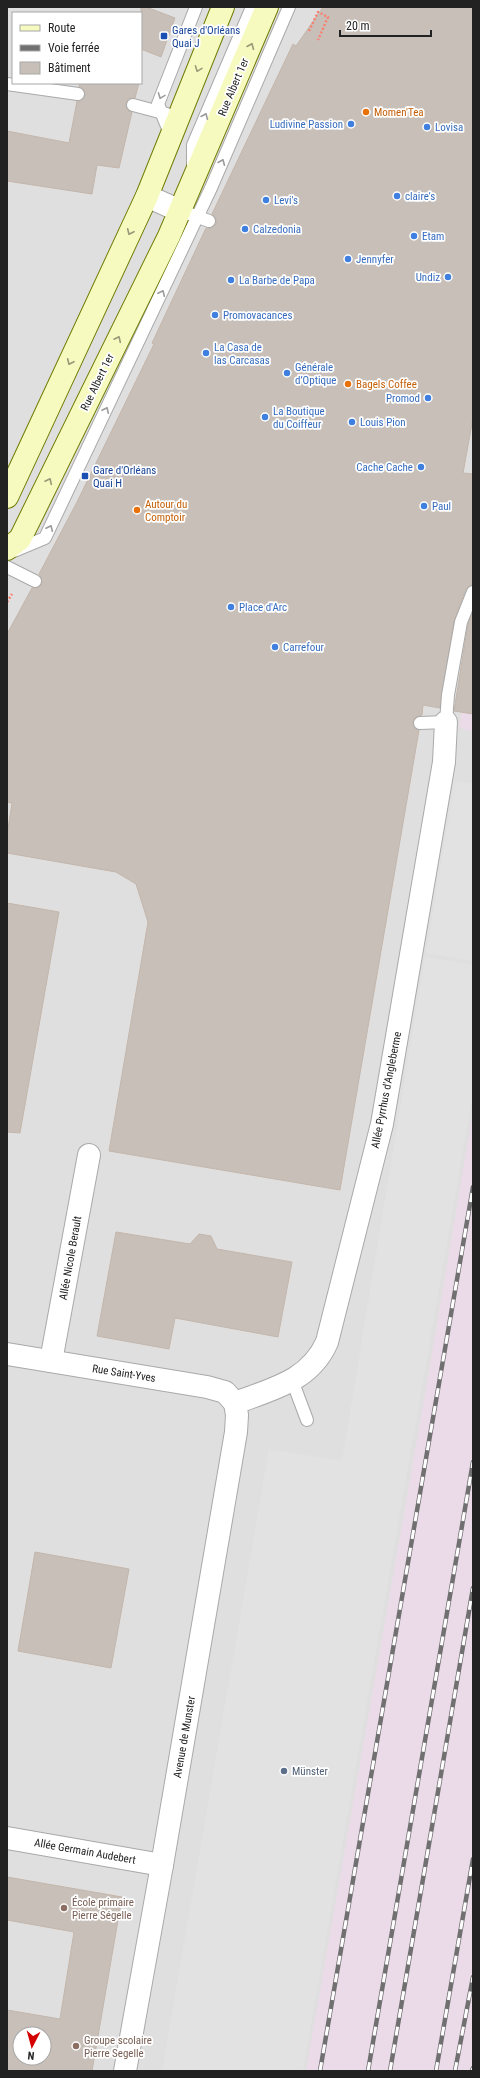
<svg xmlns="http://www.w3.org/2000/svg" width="480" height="2078" font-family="'Roboto Condensed',sans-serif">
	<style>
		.residential { fill: #e0dfdf; fill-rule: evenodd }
		.industrial { fill: #ebdbe8 }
		.parking { fill: #e2e2e2 }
		.building { fill: #c7bfb8; stroke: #c4b6ab; fill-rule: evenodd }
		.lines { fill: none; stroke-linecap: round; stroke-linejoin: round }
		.lane-casing { stroke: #a9a9a9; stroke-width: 14 }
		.street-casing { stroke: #a9a9a9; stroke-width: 24 }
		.secondary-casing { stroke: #707d05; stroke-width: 24 }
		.path { stroke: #fa8072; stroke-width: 2.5; stroke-dasharray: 2 2; stroke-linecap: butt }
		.lane { stroke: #fff; stroke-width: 12 }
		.street { stroke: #fff; stroke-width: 22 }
		.secondary { stroke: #f7fabf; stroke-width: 22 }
		.rail-casing { stroke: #707070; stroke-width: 4.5 }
		.rail { stroke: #fff; stroke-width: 3; stroke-dasharray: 9; stroke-linecap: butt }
		.oneway { stroke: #979978 }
		.oneway2 { stroke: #9c9c9c }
		.transit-dot { fill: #1a4fb4; stroke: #fff; stroke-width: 1.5 }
		.food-dot { fill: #e8710a; stroke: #fff; stroke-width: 1.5 }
		.shop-dot { fill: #3f7fe0; stroke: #fff; stroke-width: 1.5 }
		.service-dot { fill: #5c6f8a; stroke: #fff; stroke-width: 1.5 }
		.education-dot { fill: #8d6e63; stroke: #fff; stroke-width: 1.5 }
		.labels { text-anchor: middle; stroke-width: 3.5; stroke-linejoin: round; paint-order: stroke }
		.transit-label { font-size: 11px; fill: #164399; stroke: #fff; text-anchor: start }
		.street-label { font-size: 11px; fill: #222; stroke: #fff }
		.food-label { font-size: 11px; fill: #c56008; stroke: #fff; text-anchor: start }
		.shop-label { font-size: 11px; fill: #366cbe; stroke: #fff; text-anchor: start }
		.service-label { font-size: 11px; fill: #4e5e75; stroke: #fff; text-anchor: start }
		.education-label { font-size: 11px; fill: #785e54; stroke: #fff; text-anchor: start }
	</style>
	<rect width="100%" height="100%" fill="#f2efe9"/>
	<!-- residential -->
	<path class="residential" d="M7 7H473V2071H7ZM13 13H141V83H13ZM20 2034H44V2058H20Z"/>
	<!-- industrial -->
	<g class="industrial">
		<path d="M473 640V731L459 728Z"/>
		<path d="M473 1112V2071H306L426 1389Z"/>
	</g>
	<!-- parking -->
	<g class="parking">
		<path d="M455 781 473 784V961L426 953Z"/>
		<path d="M425 957 473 965V1093L303 2071H162L269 1449 342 1461Z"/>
	</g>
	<!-- building -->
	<g class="building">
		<path d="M141 7H146L175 18 161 57 141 49Z"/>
		<path d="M323 7H473V418L463 473 473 474V585L466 589 454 621 440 708 423 705 422 715 416 717 413 723 414 727 419 730 340 1190 109 1151 148 922 136 884 116 872 7 853V835L12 803 7 802V634L32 588 39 587 42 584 41 577 39 574 77 502 154 344 152 343 206 228H211L216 224V219L212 214 293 44 296 46Z"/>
		<path d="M80 83H139L135 98 128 99 126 103 127 110 132 112 119 168 97 165 92 194 7 181V131L69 143 77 101H81L85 95V91L79 87Z"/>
		<path d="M473 612V714L454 711 468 624Z"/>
		<path d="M7 903 59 912 20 1133 7 1132Z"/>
		<path d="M116 1232 190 1244 199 1234 211 1236 217 1249 292 1262 278 1337 175 1318 169 1349 97 1336Z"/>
		<path d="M35 1552 129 1569 111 1668 18 1651Z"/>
		<path d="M7 1877 122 1897 92 2071H7V2010L60 2019 74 1932 7 1920ZM20 2034H44V2058H20Z"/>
	</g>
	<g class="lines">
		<!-- lane casing -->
		<g class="lane-casing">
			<g id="lane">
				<path d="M7 84 78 94"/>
				<path d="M133 105 167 114"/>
				<path d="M171 136 158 104 196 7"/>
				<path d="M193 167V145L252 7"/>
				<path d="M190 214 209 221"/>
				<path d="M14 551 45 538 211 188 289 7"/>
				<path d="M7 567 35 581"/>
				<path d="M420 723 446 722 448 695 461 622 473 592"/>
				<path d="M292 1380 307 1420"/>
			</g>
		</g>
		<!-- street casing -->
		<g class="street-casing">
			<g id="street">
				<path d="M147 196 180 211"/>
				<path d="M7 1354 207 1387 225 1392 235 1403"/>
				<path d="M51 1361 89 1155"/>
				<path d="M235 1403C272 1389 310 1381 327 1342L382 1124 444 762 446 722"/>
				<path d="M7 1838 162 1865"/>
				<path d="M125 2071 162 1865 236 1432 237 1415 235 1403"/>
			</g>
		</g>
		<!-- secondary casing -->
		<g class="secondary-casing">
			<g id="secondary">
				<path d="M7 497 147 196 223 7"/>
				<path d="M7 549 20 539 169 236 267 7"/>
			</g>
		</g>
		<!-- path -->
		<g class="path">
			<path d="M309 31 318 12 328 17 318 40"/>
			<path d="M7 602 12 594"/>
		</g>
		<!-- lane -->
		<use href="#lane" class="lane"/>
		<!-- street -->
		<use href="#street" class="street"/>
		<!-- secondary -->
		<use href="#secondary" class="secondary"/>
		<!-- rail casing -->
		<g class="rail-casing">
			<g id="rail">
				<path d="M320 2071 473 1187"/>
				<path d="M368 2071 473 1462"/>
				<path d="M390 2071 473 1588"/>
				<path d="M436 2071 473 1859"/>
				<path d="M455 2071 473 1977"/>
				<path d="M472 2071 473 2068"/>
			</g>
		</g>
		<!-- rail -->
		<use href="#rail" class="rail"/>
	</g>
	<!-- one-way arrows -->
	<defs><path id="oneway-chevron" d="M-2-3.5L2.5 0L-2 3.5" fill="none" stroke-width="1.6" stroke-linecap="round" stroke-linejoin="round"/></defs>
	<g class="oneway">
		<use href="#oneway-chevron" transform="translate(251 46) rotate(-67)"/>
		<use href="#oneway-chevron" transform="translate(198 69) rotate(111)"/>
		<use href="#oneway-chevron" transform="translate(130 232) rotate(115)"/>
		<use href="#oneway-chevron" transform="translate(118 339) rotate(-64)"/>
		<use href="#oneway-chevron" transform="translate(70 362) rotate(115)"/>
		<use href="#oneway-chevron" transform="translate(49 481) rotate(-64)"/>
	</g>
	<g class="oneway2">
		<use href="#oneway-chevron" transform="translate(161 96) rotate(111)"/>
		<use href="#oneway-chevron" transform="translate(205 116) rotate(-67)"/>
		<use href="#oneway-chevron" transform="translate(222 162) rotate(-67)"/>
		<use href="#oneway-chevron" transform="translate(162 293) rotate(-65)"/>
		<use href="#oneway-chevron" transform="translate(106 410) rotate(-65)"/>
		<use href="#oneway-chevron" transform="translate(50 528) rotate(-65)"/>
	</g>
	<!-- markers -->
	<g class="transit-dot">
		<rect x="160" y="32" width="8" height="8" rx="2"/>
		<rect x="81" y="472" width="8" height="8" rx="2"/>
	</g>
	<g class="food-dot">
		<circle cx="366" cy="112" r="4"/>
		<circle cx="348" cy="384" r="4"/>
		<circle cx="137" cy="510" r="4"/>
	</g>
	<g class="shop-dot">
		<circle cx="351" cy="124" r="4"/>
		<circle cx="427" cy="127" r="4"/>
		<circle cx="397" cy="196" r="4"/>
		<circle cx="266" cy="200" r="4"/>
		<circle cx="245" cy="229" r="4"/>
		<circle cx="414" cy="236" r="4"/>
		<circle cx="348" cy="259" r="4"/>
		<circle cx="448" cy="277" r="4"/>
		<circle cx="231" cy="280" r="4"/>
		<circle cx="215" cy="315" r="4"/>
		<circle cx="206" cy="353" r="4"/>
		<circle cx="287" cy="373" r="4"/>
		<circle cx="428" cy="398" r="4"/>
		<circle cx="265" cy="417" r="4"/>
		<circle cx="352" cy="422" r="4"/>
		<circle cx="421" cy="467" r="4"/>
		<circle cx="424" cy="506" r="4"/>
		<circle cx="231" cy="607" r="4"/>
		<circle cx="275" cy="647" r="4"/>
	</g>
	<circle class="service-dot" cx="284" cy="1771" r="4"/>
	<g class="education-dot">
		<circle cx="64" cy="1908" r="4"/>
		<circle cx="76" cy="2046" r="4"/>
	</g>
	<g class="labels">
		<!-- transit labels -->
		<g class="transit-label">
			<text x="172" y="34">Gares d'Orléans<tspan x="172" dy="13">Quai J</tspan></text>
			<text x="93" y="474">Gare d'Orléans<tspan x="93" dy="13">Quai H</tspan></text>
		</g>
		<!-- street labels -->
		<g class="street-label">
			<text transform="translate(233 87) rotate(-67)" y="4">Rue Albert 1er</text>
			<text transform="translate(97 382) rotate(-64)" y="4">Rue Albert 1er</text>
			<text transform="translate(386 1090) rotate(-79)" y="4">Allée Pyrrhus d'Angleberme</text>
			<text transform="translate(70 1258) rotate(-80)" y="4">Allée Nicole Berault</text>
			<text transform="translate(124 1373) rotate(9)" y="4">Rue Saint-Yves</text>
			<text transform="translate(184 1737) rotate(-80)" y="4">Avenue de Munster</text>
			<text transform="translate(85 1851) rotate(10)" y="4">Allée Germain Audebert</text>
		</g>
		<!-- food labels -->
		<g class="food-label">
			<text x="374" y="116">Momen'Tea</text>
			<text x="356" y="388">Bagels Coffee</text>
			<text x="145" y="508">Autour du<tspan x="145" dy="13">Comptoir</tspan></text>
		</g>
		<!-- shop labels -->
		<g class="shop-label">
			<text x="343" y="128" text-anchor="end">Ludivine Passion</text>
			<text x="435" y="131">Lovisa</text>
			<text x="405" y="200">claire's</text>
			<text x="274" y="204">Levi's</text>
			<text x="253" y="233">Calzedonia</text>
			<text x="422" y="240">Etam</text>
			<text x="356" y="263">Jennyfer</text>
			<text x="440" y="281" text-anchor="end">Undiz</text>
			<text x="239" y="284">La Barbe de Papa</text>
			<text x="223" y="319">Promovacances</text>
			<text x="214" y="351">La Casa de<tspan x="214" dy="13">las Carcasas</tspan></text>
			<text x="295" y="371">Générale<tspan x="295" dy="13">d’Optique</tspan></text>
			<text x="420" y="402" text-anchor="end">Promod</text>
			<text x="273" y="415">La Boutique<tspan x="273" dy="13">du Coiffeur</tspan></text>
			<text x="360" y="426">Louis Pion</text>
			<text x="413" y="471" text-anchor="end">Cache Cache</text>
			<text x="432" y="510">Paul</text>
			<text x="239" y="611">Place d'Arc</text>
			<text x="283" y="651">Carrefour</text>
		</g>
		<!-- service labels -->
		<g class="service-label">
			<text x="292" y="1775">Münster</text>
		</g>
		<!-- education labels -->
		<g class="education-label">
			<text x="72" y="1906">École primaire<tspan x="72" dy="13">Pierre Ségelle</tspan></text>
			<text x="84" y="2044">Groupe scolaire<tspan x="84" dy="13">Pierre Segelle</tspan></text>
		</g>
	</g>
	<!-- border -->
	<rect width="480" height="2078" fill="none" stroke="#222222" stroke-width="16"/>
	<!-- legend -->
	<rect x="12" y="12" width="130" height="72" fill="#ffffff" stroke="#a7a7a7"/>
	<rect x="20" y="25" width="20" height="6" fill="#f7fabf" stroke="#a7a7a7"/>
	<text x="48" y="32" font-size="12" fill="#222222">Route</text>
	<rect x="20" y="45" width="20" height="6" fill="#707070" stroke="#a7a7a7"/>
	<text x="48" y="52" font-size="12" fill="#222222">Voie ferrée</text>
	<rect x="20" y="62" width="20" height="12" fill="#c7bfb8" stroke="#a7a7a7"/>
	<text x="48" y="72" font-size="12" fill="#222222">Bâtiment</text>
	<!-- north arrow -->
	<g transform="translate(32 2046) rotate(186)"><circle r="19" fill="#ffffff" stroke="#a7a7a7"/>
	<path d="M0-3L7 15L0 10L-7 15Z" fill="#d40000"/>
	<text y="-6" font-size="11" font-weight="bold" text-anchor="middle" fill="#222222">N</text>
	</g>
	<!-- scale -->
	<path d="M340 30v6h91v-6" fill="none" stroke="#222222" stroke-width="2"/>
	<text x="346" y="30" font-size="12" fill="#222222" stroke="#ffffff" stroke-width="3" paint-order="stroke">20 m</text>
</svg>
